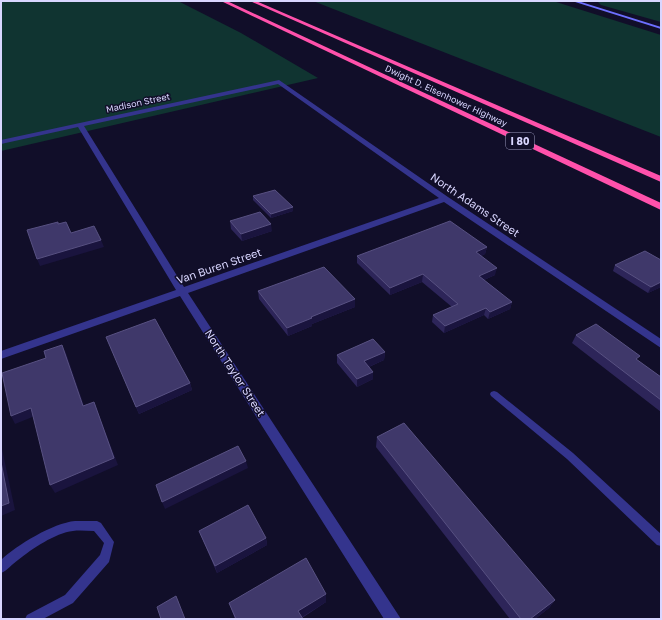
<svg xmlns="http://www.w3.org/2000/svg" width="662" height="620" font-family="'Golos Text',sans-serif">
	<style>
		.green { fill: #103431 }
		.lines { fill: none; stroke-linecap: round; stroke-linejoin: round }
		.lane { fill: #34348d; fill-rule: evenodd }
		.street { fill: #34348d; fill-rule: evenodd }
		.secondary { fill: #6d6fff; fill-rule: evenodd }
		.highway { fill: #ff51ab; fill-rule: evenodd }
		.wall { fill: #2d2559 }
		.shaded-wall { fill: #1a143e }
		.building { fill: #3f386a; stroke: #585182 }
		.labels { text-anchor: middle; stroke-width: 3; stroke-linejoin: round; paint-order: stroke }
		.far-street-label { font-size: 9px; fill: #d9d6ff; stroke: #110e29 }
		.shield { fill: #110e29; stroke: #9d9abf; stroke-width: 1 }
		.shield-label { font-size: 10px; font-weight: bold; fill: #d9d6ff }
		.street-label { font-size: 11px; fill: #d9d6ff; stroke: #110e29 }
	</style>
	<rect width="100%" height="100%" fill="#110e29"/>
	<!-- green -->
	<g class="green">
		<path d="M1 1H178L241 33 318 78 1 151Z"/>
		<path d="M313 1H553L661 35V137Z"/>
		<path d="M597 1H661V22L601 5Z"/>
	</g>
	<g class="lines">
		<!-- lane -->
		<g class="lane">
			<path d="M494 391 497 392 573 453 661 534V546L657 545 567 459 491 396 490 394 491 392Z"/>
			<path d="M75 521H97L101 523 114 542 109 562 73 603 43 619H25L27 615 65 595 100 555 104 543 94 531C87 531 80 530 73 531 55 533 32 549 18 560 12 564 7 571 1 573V560C17 545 53 523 75 521Z"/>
		</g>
		<!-- street -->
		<path class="street" d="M279 80 448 197 661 339V348L444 202 188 293 401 619H384L180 296 1 359V351L176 290 78 127 1 144V140ZM278 84 439 198 184 287 84 126Z"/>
		<!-- secondary -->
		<path class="secondary" d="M572 1H578L661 27V29Z"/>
		<!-- highway -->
		<g class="highway">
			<path d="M221 1H227L661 203V210Z"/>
			<path d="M250 1H256L661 176V182Z"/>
		</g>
	</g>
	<!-- wall -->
	<g class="wall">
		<path d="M253 196 293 207V211L271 218 253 200Z"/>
		<path d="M230 221 272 231 242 241 231 229Z"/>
		<path d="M487 247 485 254 481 256 495 275 484 280 512 302 510 309 488 319 484 315 444 333 432 322 433 315 452 307 422 282 390 295 357 263V256Z"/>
		<path d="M615 265 661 287 648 293 613 271Z"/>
		<path d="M258 291 355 299V307L312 324V326L288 336 259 299Z"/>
		<path d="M576 335 638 361 661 377V412L572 343Z"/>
		<path d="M106 337 190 383 192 390 139 414Z"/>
		<path d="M385 352 384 360 369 367 373 372V379L357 387 337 363V355Z"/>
		<path d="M377 437 555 600 549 608 535 619H510L376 447Z"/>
		<path d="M199 531 266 538 267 545 217 573Z"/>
		<path d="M326 602 302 618 303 619H235L229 603Z"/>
	</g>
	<!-- shaded-wall -->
	<g class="shaded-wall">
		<path d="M293 207V211L271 218V214Z"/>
		<path d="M271 224 272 231 242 241 241 234Z"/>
		<path d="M101 240 104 247 40 266 37 259Z"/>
		<path d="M487 247 485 254 474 259 476 252Z"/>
		<path d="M497 268 495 275 477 283 479 276Z"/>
		<path d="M423 274 422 282 390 295V288Z"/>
		<path d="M661 282V287L648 293 651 287Z"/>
		<path d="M355 299V307L312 324V326L288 336 287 328 311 317Z"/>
		<path d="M512 302 510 309 488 319 490 312Z"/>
		<path d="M486 308 484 315 444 333 445 326Z"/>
		<path d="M62 345 66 353 87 414 83 406Z"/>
		<path d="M385 352 384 360 364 369V361Z"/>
		<path d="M373 372V379L357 387V379Z"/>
		<path d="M190 383 192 390 139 414 136 407Z"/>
		<path d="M94 402 97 410 118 465 55 493 50 485Z"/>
		<path d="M31 408 35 416 15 424 11 416Z"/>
		<path d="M1 448 2 449 15 510 1 516Z"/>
		<path d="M246 461 248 468 165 509 162 502Z"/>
		<path d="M266 538 267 545 217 573 215 566Z"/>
		<path d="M326 594V602L299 619 298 611Z"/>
		<path d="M555 600 549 608 535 619H530Z"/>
	</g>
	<!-- building -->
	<g class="building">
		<path d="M275 190 293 207 271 214 253 196Z"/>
		<path d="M260 212 271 224 241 234 230 221Z"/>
		<path d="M450 221 487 247 476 252 497 268 479 276 512 302 490 312 486 308 445 326 433 315 458 304 423 274 390 288 357 256Z"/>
		<path d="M58 222V224L66 222 71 233 94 226 101 240 37 259 27 230Z"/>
		<path d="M645 251 661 260V282L651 287 615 265Z"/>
		<path d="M324 267 355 299 311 317 312 318 287 328 258 291Z"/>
		<path d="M155 319 190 383 136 407 106 337Z"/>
		<path d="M596 324 640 356 636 359 661 377V400L576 335Z"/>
		<path d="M373 339 385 352 364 361 373 372 357 379 337 355Z"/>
		<path d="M62 345 83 406 94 402 114 458 50 485 31 408 11 416 2 373 46 358 44 351Z"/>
		<path d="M404 423 555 600 530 619H521L377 437Z"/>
		<path d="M238 446 246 461 162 502 156 485Z"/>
		<path d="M1 462 9 503 1 506Z"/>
		<path d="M248 505 266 538 215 566 199 531Z"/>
		<path d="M306 558 326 594 298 611 303 619H236L229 603Z"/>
		<path d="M176 596 185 619H161L157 607Z"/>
	</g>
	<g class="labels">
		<!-- far-street labels -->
		<g class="far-street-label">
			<text transform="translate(446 96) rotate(25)" y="3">Dwight D. Eisenhower Highway</text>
			<text transform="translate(138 103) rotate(-12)" y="3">Madison Street</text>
		</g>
		<!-- shield labels -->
		<rect class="shield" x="506" y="133" width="28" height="16" rx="3"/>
		<g class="shield-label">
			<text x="520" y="145">I 80</text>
		</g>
		<!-- street labels -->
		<g class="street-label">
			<text transform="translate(475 205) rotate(34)" y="4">North Adams Street</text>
			<text transform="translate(219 266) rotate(-19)" y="4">Van Buren Street</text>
			<text transform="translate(235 373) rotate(57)" y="4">North Taylor Street</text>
		</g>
	</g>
	<!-- border -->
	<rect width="662" height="620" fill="none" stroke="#d9d6ff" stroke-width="4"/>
</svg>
